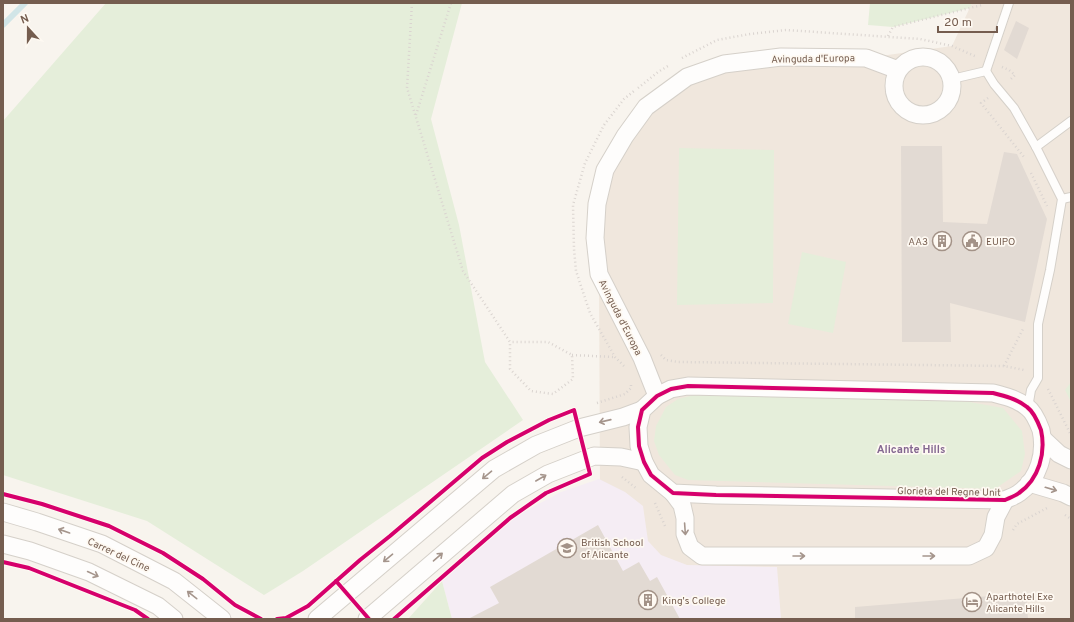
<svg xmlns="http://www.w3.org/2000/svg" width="1074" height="622" font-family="Overpass,sans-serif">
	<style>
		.residential { fill: #f0e7dd }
		.education { fill: #f5edf4 }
		.green { fill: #e5eeda }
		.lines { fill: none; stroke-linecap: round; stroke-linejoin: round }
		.stream { stroke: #d1e5e7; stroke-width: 6 }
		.building { fill: #e2dad3 }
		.service-casing { stroke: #d5d0c9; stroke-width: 10 }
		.minor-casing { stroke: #d5d0c9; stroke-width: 19 }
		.path { stroke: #dad4d0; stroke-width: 2.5; stroke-dasharray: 1 3; stroke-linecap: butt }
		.service { stroke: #fefdfc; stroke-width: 8 }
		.minor { stroke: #fefdfc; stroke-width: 17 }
		.cycleway-casing { stroke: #fef9f2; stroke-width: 6 }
		.cycleway { stroke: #d6006c; stroke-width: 4 }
		.oneway { stroke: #a5958c }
		.labels { text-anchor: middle; stroke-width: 3.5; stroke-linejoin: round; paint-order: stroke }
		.street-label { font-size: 10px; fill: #755d4f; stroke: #fef9f2 }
		.poi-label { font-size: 10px; fill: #755d4f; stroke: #fef9f2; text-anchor: start }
		.neighbourhood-label { font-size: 11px; font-weight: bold; fill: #836790; stroke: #fef9f2 }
	</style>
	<rect width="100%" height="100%" fill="#f8f4ee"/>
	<!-- residential -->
	<path class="residential" d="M972 3H1071V619H459L600 487 599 274 597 204 646 107 724 64 866 58 952 46Z"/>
	<!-- education -->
	<path class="education" d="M599 479 625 492 643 506 648 541 661 555 687 565 777 567 781 619H452L442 581 467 558 518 515 561 492Z"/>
	<!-- green -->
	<g class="green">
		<path d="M106 3H462L431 119 459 225 485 362 523 420 303 571 264 595 147 521 3 475V121Z"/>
		<path d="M870 3H972L970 8 893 27 868 25Z"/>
		<path d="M679 148 774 150 773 303 677 305Z"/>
		<path d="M802 252 846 262 833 333 788 324Z"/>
		<path d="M1071 382V402L1065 390Z"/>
		<path d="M694 395 964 401 1003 408 1022 431 1025 454 1021 471 995 489 688 480 675 475 659 455 654 441 656 426 666 407 678 399Z"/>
		<path d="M442 581 452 619H408Z"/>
	</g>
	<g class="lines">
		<!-- stream -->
		<path class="stream" d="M3 25 25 3"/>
	</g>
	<!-- building -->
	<g class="building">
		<path d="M1016 21 1029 28 1017 59 1004 50Z"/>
		<path d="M901 146H942L943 222 987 224 1004 152 1017 154 1047 219 1025 322 950 303 951 342H902Z"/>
		<path d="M598 525 623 571 639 562 650 581 657 577 680 619H468L499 603 490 587Z"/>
		<path d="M1026 593 1028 619H855V607Z"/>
	</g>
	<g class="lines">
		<!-- service casing -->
		<g class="service-casing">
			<g id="service">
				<path d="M986 71 1009 3"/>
				<path d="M952 79 986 71 994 84 1014 108 1036 147 1062 199 1050 270 1038 324V378L1031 390 1028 408"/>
				<path d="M1036 147 1071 121"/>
				<path d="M1062 199 1071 197"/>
			</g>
		</g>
		<!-- minor casing -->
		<g class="minor-casing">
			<g id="minor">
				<circle cx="923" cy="86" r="29"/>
				<path d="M688 386 993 393C1005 396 1017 399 1027 407 1034 412 1038 422 1041 430 1046 453 1039 479 1019 493 1015 496 1009 498 1005 500L716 495 673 493 651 475 644 462 639 446 638 427 642 410 657 396 671 389Z"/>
				<path d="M657 396 642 358 599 274 595 238 597 204 605 170 625 136 646 107 687 77 724 64 781 57 866 58 898 70"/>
				<path d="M1043 439 1059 454 1071 460"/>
				<path d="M1029 483 1063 493 1071 497"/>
				<path d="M673 493 682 505 685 518V534L690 547 702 556H969L986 548 993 535 996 517 1005 500"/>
				<path d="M3 512 37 522 102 544 174 581 222 619"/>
				<path d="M3 544 30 551 89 572 158 606 174 619"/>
				<path d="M317 619 494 469 536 445 579 428 623 417 642 410"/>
				<path d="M367 619 513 494 548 474 594 456 621 457 644 462"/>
			</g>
		</g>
		<!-- path -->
		<g class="path">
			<path d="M412 3 407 88 463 271 510 342V369L531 391 553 394 573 379 572 355 548 342H510"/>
			<path d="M888 36 893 27 982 5V3"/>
			<path d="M682 58 717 40 750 34 786 30 920 39 952 46 977 57"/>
			<path d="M1002 67 1009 70 1015 75 1009 81"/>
			<path d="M638 88 658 72 668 66"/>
			<path d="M988 98 981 103 1024 157"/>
			<path d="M416 115 451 3"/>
			<path d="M1031 173 1047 206"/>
			<path d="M572 355 614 357"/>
			<path d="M661 355 666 360 678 362 1004 366 1024 370"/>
			<path d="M624 366 615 357 590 313 576 271 574 249 573 205 585 163 604 125 624 99 634 91"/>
			<path d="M1004 366 1023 329"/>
			<path d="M1048 389 1071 435"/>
			<path d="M597 403 625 394 631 388V383"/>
			<path d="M622 477 637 489"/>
			<path d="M655 503 665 526"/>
			<path d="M1065 515 1071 519"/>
			<path d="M1013 530 1017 524 1047 508"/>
		</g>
		<!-- service -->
		<use href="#service" class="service"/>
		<!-- minor -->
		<use href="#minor" class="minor"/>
		<!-- cycleway casing -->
		<g class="cycleway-casing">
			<g id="cycleway">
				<path d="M688 386 993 393C1005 396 1017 399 1027 407 1034 412 1038 422 1041 430 1046 453 1039 479 1019 493 1015 496 1009 498 1005 500L716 495 673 493 651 475 644 462 639 446 638 427 642 410 657 396 671 389Z"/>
				<path d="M3 494 42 504 109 526 163 553 203 579 235 605 261 619"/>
				<path d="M3 562 29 568 135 610 148 619"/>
				<path d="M336 581 369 619"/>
				<path d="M277 619 286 618 308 606 360 560 390 536 482 458 507 442 549 420 574 410 590 474 546 493 510 518 394 619"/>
			</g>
		</g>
		<!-- cycleway -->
		<use href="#cycleway" class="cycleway"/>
	</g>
	<!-- one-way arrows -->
	<defs><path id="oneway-shaft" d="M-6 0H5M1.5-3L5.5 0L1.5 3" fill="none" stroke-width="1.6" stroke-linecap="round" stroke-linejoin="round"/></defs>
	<g class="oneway">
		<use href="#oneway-shaft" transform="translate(605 421) rotate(167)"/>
		<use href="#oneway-shaft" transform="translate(487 475) rotate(140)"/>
		<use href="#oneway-shaft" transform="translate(541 478) rotate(-30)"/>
		<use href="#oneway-shaft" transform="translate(1051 489) rotate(16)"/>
		<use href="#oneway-shaft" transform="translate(685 529) rotate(86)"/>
		<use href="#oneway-shaft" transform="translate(64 531) rotate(-161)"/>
		<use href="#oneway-shaft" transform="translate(799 556)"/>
		<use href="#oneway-shaft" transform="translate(929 556)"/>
		<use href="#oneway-shaft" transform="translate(438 557) rotate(-41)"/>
		<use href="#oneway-shaft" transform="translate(388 558) rotate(140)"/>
		<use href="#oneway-shaft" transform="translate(93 574) rotate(25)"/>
		<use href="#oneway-shaft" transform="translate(192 595) rotate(-142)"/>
	</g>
	<!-- icons -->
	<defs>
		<g id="building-ring" transform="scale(1)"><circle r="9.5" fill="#fef9f2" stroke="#a39287" stroke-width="1.5"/><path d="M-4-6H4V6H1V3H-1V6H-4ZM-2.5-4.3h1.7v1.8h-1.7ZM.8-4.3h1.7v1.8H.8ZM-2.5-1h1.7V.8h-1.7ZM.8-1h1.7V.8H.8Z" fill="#a39287"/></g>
		<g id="civic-ring" transform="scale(1)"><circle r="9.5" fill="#fef9f2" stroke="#a39287" stroke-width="1.5"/><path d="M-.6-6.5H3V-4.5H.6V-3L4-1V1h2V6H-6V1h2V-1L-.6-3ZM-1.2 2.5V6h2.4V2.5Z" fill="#a39287"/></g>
		<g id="school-ring" transform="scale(1)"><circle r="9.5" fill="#fef9f2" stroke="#a39287" stroke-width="1.5"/><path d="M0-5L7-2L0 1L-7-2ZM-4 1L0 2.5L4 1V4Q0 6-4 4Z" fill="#a39287"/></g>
		<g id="hotel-ring" transform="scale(1)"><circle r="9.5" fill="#fef9f2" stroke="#a39287" stroke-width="1.5"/><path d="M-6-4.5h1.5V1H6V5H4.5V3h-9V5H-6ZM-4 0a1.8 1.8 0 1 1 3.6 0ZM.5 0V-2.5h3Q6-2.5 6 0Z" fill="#a39287"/></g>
	</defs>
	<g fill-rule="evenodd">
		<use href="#building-ring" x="942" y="241"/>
		<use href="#civic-ring" x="972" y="241"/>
		<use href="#school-ring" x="567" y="548"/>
		<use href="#building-ring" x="648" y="600"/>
		<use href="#hotel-ring" x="972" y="602"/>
	</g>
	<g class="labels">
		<!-- street labels -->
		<g class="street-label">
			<text transform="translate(813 58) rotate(-1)" y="4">Avinguda d'Europa</text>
			<text transform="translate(621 317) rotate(63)" y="4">Avinguda d'Europa</text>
			<text transform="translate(949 491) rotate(1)" y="4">Glorieta del Regne Unit</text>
			<text transform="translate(119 554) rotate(25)" y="4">Carrer del Cine</text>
		</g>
		<!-- poi labels -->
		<g class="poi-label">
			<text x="928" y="245" text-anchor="end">AA3</text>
			<text x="986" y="245">EUIPO</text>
			<text x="581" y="546">British School<tspan x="581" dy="12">of Alicante</tspan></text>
			<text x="986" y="600">Aparthotel Exe<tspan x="986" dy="12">Alicante Hills</tspan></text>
			<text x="662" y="604">King's College</text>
		</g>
		<!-- neighbourhood labels -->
		<g class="neighbourhood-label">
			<text x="911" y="453">Alicante Hills</text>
		</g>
	</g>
	<!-- border -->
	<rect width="1074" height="622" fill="none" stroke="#755d4f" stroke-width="8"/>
	<!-- north arrow -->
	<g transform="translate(28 28) rotate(339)" stroke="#fef9f2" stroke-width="3" paint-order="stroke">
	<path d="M0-3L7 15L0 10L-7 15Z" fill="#755d4f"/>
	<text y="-6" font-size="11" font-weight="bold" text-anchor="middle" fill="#755d4f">N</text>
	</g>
	<!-- scale -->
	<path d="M938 26v6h59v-6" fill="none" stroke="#755d4f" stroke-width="2"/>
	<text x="944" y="26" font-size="12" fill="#755d4f" stroke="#fef9f2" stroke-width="3" paint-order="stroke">20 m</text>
</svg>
